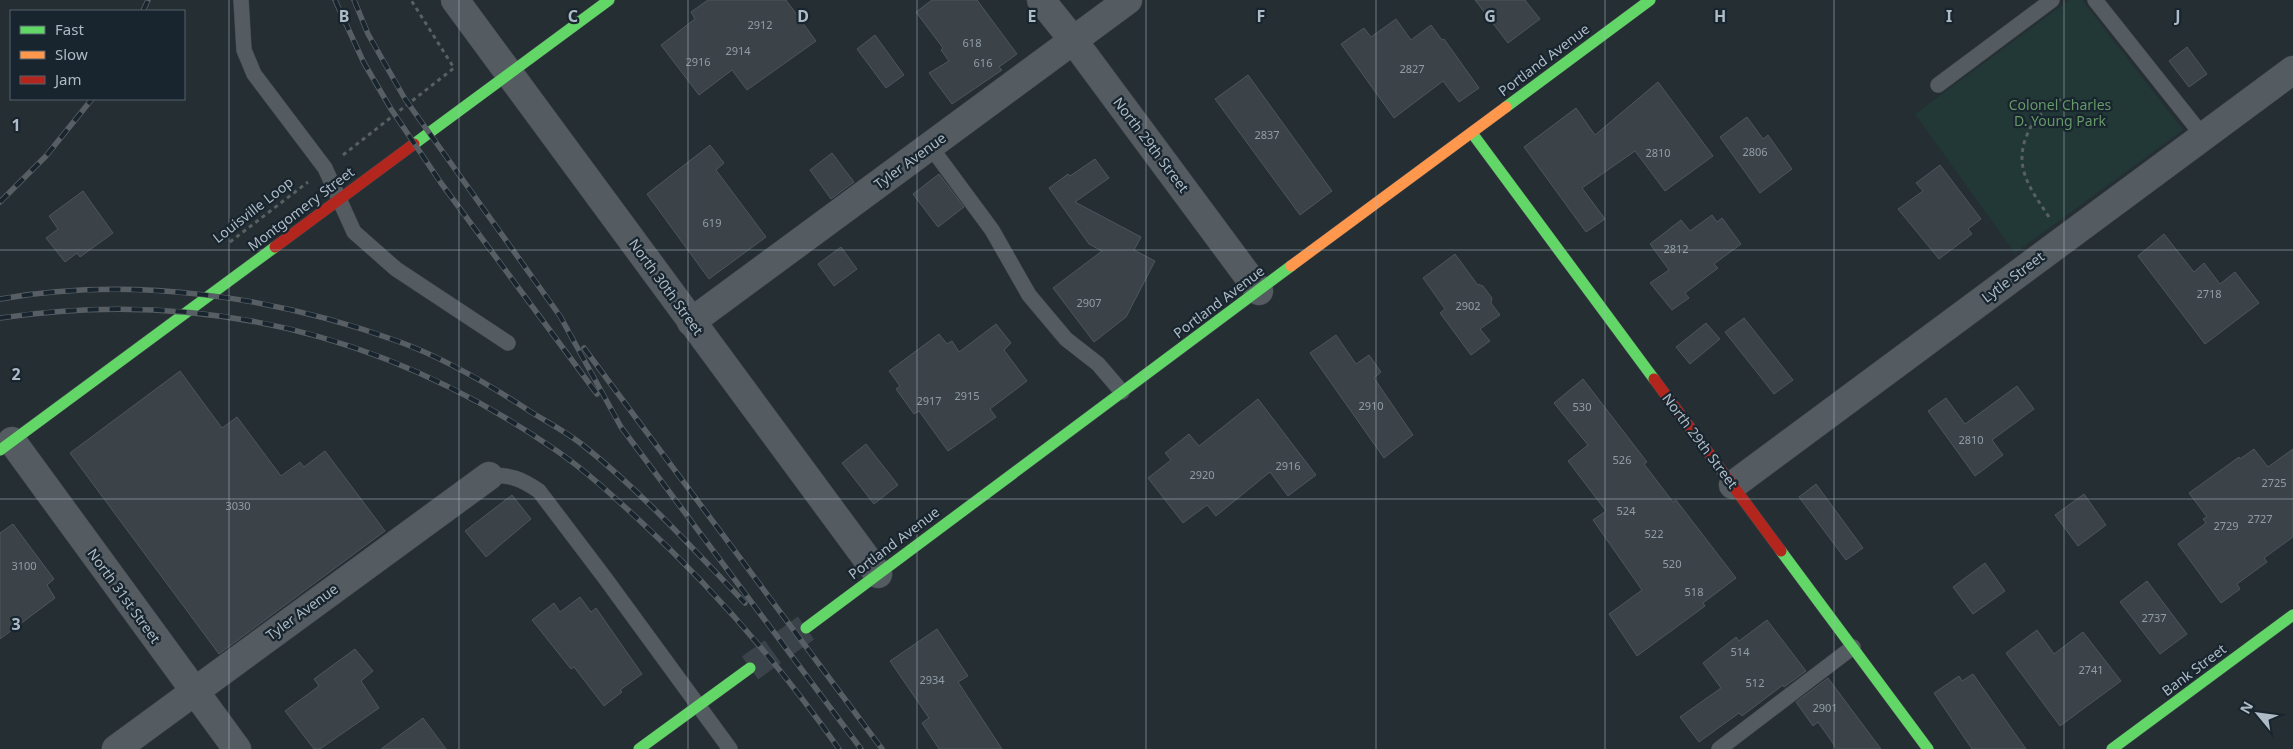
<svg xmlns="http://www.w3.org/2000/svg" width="2293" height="749" font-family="'Noto Sans',sans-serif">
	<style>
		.green { fill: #223837 }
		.building { fill: #3c4348; stroke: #4c565c }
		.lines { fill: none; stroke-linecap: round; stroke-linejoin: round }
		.secondary-tunnel { stroke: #394349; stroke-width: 28; stroke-dasharray: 28 14; stroke-linecap: butt }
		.lane-casing { stroke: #42494e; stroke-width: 16 }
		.street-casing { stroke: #42494e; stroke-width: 29 }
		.fast-casing { stroke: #42494e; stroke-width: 12 }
		.slow-casing { stroke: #42494e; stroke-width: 12 }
		.jam-casing { stroke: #42494e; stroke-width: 12 }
		.path { stroke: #586064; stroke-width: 3; stroke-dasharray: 4 4; stroke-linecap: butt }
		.lane { stroke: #545c62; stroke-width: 15 }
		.street { stroke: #545c62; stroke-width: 28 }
		.fast { stroke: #63d668; stroke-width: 11 }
		.slow { stroke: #ff974d; stroke-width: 11 }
		.jam { stroke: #b3261e; stroke-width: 11 }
		.rail-casing { stroke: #585f64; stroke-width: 5.5 }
		.rail { stroke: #19252e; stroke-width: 4; stroke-dasharray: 11; stroke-linecap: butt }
		.grid { fill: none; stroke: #adbbc6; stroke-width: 1; stroke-opacity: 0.55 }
		.labels { text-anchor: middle; stroke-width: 4.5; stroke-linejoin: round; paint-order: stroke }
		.number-label { font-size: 11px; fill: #919da6 }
		.street-label { font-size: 14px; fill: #adbbc6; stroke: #19252e }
		.park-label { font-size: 14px; fill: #649866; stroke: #19252e }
		.grid-label { font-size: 16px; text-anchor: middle; font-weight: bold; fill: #adbbc6; stroke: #19252e; stroke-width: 4.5; stroke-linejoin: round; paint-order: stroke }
	</style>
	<rect width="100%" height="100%" fill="#252e33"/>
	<!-- green -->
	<path class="green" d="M2069 0H2082L2183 130 2015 253 1915 114Z"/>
	<!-- building -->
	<g class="building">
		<path d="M708 0H786L816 41 747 90 732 70 699 95 661 45 695 19 691 12Z"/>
		<path d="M932 0H977L1017 54 999 67 1002 70 952 104 929 73 949 61 941 50 943 48 916 12Z"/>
		<path d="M1475 0H1525L1540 19 1508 43Z"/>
		<path d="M1396 19 1411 40 1431 25 1442 40 1444 39 1479 88 1459 102 1443 81 1394 118 1341 44 1364 28 1371 37Z"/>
		<path d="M875 35 904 75 886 88 857 49Z"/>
		<path d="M2187 47 2207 74 2189 87 2169 61Z"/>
		<path d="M1248 75 1332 191 1300 215 1215 99Z"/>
		<path d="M1658 82 1713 156 1665 191 1635 151 1582 188 1605 219 1586 232 1524 147 1576 108 1595 135Z"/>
		<path d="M1747 117 1763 139 1768 135 1792 169 1760 193 1720 137Z"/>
		<path d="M710 145 724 163 716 170 766 237 709 279 647 194Z"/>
		<path d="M832 153 854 182 831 199 810 170Z"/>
		<path d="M1095 159 1109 178 1075 202 1141 237 1134 250 1155 261 1126 317 1094 342 1053 288 1102 251 1089 244 1049 188 1068 174 1070 176Z"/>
		<path d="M1940 165 1981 219 1968 229 1972 234 1939 259 1898 209 1923 191 1916 183Z"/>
		<path d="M939 174 964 207 938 227 913 194Z"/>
		<path d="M83 191 113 233 80 257 77 253 65 262 46 238 58 229 49 216Z"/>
		<path d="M1712 215 1717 222 1722 218 1741 244 1714 264 1718 268 1685 293 1689 298 1672 310 1650 283 1669 270 1650 244 1681 220 1690 231Z"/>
		<path d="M2164 234 2194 272 2204 263 2220 284 2235 272 2259 303 2205 344 2138 256Z"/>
		<path d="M841 247 857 269 834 286 818 264Z"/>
		<path d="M1455 254 1477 284 1483 286 1492 298 1491 303 1500 315 1480 329 1490 341 1471 355 1440 313 1445 309 1423 278Z"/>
		<path d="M1744 318 1793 380 1774 394 1725 332Z"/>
		<path d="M1706 323 1720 339 1690 364 1676 347Z"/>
		<path d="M996 324 1011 343 1004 350 1027 381 990 409 996 417 948 451 919 411 914 414 896 389 900 386 889 371 939 334 947 344 952 341 959 352Z"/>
		<path d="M1336 335 1356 364 1369 355 1381 372 1374 378 1413 435 1384 458 1310 353Z"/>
		<path d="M180 371 222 428 237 417 281 476 300 462 304 467 325 451 385 531 219 654 70 453Z"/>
		<path d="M1583 379 1647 462 1644 464 1673 502 1676 500 1736 578 1703 603 1705 606 1637 656 1609 614 1642 590 1593 520 1606 511 1568 461 1588 445 1554 403Z"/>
		<path d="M2017 386 2034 409 1992 440 2003 455 1975 476 1928 411 1946 398 1965 424Z"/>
		<path d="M1258 399 1316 475 1288 496 1270 472 1216 516 1207 505 1183 523 1148 478 1171 460 1165 453 1189 434 1199 446Z"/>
		<path d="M866 444 898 485 874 504 842 463Z"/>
		<path d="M2254 449 2268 467 2293 449V537L2264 558 2267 562 2237 584 2240 589 2221 603 2178 544 2206 523 2203 519 2207 517 2189 493 2239 457 2240 459Z"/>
		<path d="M1816 484 1863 548 1846 560 1799 497Z"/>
		<path d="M2084 494 2106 525 2078 546 2055 515Z"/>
		<path d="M512 495 531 519 486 557 465 531Z"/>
		<path d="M13 524 54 579 47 585 55 598 0 639V533Z"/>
		<path d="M1985 563 2005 591 1973 614 1953 587Z"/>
		<path d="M2147 581 2187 634 2160 654 2120 602Z"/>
		<path d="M580 597 591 612 596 608 642 674 620 690 622 692 604 706 574 667 571 669 532 620 554 603 560 612Z"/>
		<path d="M1767 620 1806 671 1784 687 1783 685 1742 716 1739 713 1699 742 1680 717 1721 688 1703 663 1736 637 1739 641Z"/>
		<path d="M937 629 968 676 958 682 1002 749H939L922 723 929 718 890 661Z"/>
		<path d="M2037 630 2054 654 2083 632 2121 681 2060 726 2006 653Z"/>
		<path d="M355 649 373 671 361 681 379 708 320 749H314L285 711 319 686 314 679Z"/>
		<path d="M1973 674 2026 749H1972L1934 693 1959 676 1962 681Z"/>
		<path d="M1828 678 1881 749H1837L1818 722 1813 726 1796 702Z"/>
		<path d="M423 718 446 749H381Z"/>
	</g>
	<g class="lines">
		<!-- secondary-tunnel -->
		<path class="secondary-tunnel" d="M750 668 806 628"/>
		<!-- lane casing -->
		<g class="lane-casing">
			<g id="lane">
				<path d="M241 0 244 50 254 74 325 168 354 232 396 269 508 343"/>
				<path d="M2095 0 2203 136"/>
				<path d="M1938 85 2052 0"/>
				<path d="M930 146 992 230 1029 295 1066 339 1098 364 1122 392"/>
				<path d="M489 476C509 474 522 479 539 491L605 578 730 749"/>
				<path d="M1719 749 1853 647"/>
			</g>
		</g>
		<!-- street casing -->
		<g class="street-casing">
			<g id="street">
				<path d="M455 0 878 574"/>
				<path d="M1041 0 1073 40 1259 291"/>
				<path d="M691 322 1128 0"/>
				<path d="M12 441 237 749"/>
				<path d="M1733 485 2293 70"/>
				<path d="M116 749 489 476"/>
			</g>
		</g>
		<!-- fast casing -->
		<g class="fast-casing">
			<g id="fast">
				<path d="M1506 107 1650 0"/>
				<path d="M1472 133 1654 379"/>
				<path d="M414 144 609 0"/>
				<path d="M0 450 275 247"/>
				<path d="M1781 551 1928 749"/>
				<path d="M806 628 1291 266"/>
				<path d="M639 749 750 668"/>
				<path d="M2112 749 2293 615"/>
			</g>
		</g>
		<!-- slow casing -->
		<g class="slow-casing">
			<path id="slow" d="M1291 266 1506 107"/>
		</g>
		<!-- jam casing -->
		<g class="jam-casing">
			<g id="jam">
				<path d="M275 247 414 144"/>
				<path d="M1654 379 1781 551"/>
			</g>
		</g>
		<!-- path -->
		<g class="path">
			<path d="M343 155 454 68 411 0"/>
			<path d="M2049 217C2031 190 2013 167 2027 135 2030 127 2034 121 2040 115 2046 109 2054 104 2061 99"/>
			<path d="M230 242 308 182"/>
		</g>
		<!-- lane -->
		<use href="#lane" class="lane"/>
		<!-- street -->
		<use href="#street" class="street"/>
		<!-- fast -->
		<use href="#fast" class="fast"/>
		<!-- slow -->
		<use href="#slow" class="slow"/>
		<!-- jam -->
		<use href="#jam" class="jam"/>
		<!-- rail casing -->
		<g class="rail-casing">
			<g id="rail">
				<path d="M335 0 364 63 391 109 441 183 597 394"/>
				<path d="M354 0 368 34 405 99 560 316 621 427 861 749"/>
				<path d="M143 11 148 0"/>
				<path d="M0 202 46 156 92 99"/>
				<path d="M0 299C132 276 275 296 400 342 446 359 490 385 531 412 549 423 568 433 584 446 643 493 693 549 745 603"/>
				<path d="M0 318C204 288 388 334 557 451 586 471 612 495 638 519 713 588 780 665 839 749"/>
				<path d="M584 348 882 749"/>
			</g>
		</g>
		<!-- rail -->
		<use href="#rail" class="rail"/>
	</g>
	<!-- grid -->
	<path class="grid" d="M229 0V749M459 0V749M688 0V749M917 0V749M1146 0V749M1376 0V749M1605 0V749M1834 0V749M2064 0V749M0 250H2293M0 499H2293"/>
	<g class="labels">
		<!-- number labels -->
		<g class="number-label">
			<text x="760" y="29">2912</text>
			<text x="972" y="47">618</text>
			<text x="738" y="55">2914</text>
			<text x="698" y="66">2916</text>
			<text x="983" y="67">616</text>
			<text x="1412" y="73">2827</text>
			<text x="1267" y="139">2837</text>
			<text x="1755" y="156">2806</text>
			<text x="1658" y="157">2810</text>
			<text x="712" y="227">619</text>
			<text x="1676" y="253">2812</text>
			<text x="2209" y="298">2718</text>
			<text x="1089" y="307">2907</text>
			<text x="1468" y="310">2902</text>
			<text x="967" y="400">2915</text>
			<text x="929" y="405">2917</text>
			<text x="1371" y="410">2910</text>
			<text x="1582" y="411">530</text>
			<text x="1971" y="444">2810</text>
			<text x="1622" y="464">526</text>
			<text x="1288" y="470">2916</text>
			<text x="1202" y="479">2920</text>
			<text x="2274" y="487">2725</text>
			<text x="238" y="510">3030</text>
			<text x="1626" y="515">524</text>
			<text x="2260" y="523">2727</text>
			<text x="2226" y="530">2729</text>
			<text x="1654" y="538">522</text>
			<text x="1672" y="568">520</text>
			<text x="24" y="570">3100</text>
			<text x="1694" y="596">518</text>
			<text x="2154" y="622">2737</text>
			<text x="1740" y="656">514</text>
			<text x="2091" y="674">2741</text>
			<text x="932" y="684">2934</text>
			<text x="1755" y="687">512</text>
			<text x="1825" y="712">2901</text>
		</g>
		<!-- street labels -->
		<g class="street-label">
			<text transform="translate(1544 60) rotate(-37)" y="5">Portland Avenue</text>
			<text transform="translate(1151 145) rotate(53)" y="5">North 29th Street</text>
			<text transform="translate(910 161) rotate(-36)" y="5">Tyler Avenue</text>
			<text transform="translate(301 209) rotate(-37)" y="5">Montgomery Street</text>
			<text transform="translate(253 210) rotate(-38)" y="5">Louisville Loop</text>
			<text transform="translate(2013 277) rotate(-37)" y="5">Lytle Street</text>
			<text transform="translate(666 287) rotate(54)" y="5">North 30th Street</text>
			<text transform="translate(1219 302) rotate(-37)" y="5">Portland Avenue</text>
			<text transform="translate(1700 441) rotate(53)" y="5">North 29th Street</text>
			<text transform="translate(894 543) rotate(-37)" y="5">Portland Avenue</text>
			<text transform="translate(124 596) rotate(54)" y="5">North 31st Street</text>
			<text transform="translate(302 612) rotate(-36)" y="5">Tyler Avenue</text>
			<text transform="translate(2194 670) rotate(-37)" y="5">Bank Street</text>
		</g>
		<!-- park labels -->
		<g class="park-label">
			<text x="2060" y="110">Colonel Charles<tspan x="2060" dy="16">D. Young Park</tspan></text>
		</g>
	</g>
	<g class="grid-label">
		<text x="344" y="22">B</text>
		<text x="573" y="22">C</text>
		<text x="803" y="22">D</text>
		<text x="1032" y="22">E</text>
		<text x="1261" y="22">F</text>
		<text x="1490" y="22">G</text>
		<text x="1720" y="22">H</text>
		<text x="1949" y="22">I</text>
		<text x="2178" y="22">J</text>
		<text x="16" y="131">1</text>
		<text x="16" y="380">2</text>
		<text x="16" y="630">3</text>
	</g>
	<!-- legend -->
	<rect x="10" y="10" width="175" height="90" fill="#19252e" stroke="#54616b"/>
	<rect x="20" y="26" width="25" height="8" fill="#63d668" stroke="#54616b"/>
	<text x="55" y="35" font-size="15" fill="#adbbc6">Fast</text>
	<rect x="20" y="51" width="25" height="8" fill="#ff974d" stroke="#54616b"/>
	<text x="55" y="60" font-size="15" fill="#adbbc6">Slow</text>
	<rect x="20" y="76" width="25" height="8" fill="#b3261e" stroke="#54616b"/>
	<text x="55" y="85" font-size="15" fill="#adbbc6">Jam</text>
	<!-- north arrow -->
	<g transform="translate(2258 714) rotate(299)" stroke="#19252e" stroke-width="4" paint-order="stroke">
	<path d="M0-4L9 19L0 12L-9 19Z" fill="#adbbc6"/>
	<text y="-8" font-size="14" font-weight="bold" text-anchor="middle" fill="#adbbc6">N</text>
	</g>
</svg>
